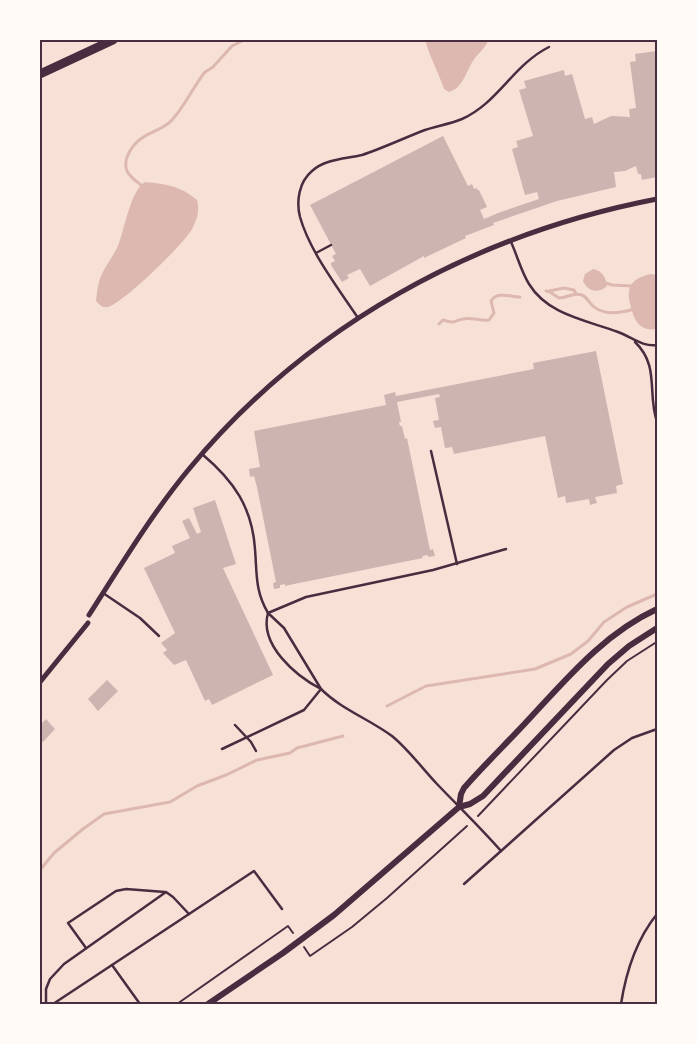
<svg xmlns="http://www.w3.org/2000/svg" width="697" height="1044" font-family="Barlow,sans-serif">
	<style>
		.water { fill: #dcb8b0 }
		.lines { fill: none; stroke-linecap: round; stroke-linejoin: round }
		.stream { stroke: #dcb8b0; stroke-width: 3 }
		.building { fill: #ccb4b1 }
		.path { stroke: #4a2c40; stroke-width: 2 }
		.service { stroke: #4a2c40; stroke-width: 2.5 }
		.minor { stroke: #4a2c40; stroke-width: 5 }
		.tertiary { stroke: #4a2c40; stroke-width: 6 }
		.motorway { stroke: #4a2c40; stroke-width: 9 }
		.neatline { fill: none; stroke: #4a2c40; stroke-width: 2 }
	</style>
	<rect width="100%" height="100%" fill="#f7e1d7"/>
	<!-- water -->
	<g class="water">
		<path d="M426 40H487L488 41C485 48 480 52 475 58 467 68 464 88 449 92L444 89C441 78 425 47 426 40Z"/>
		<path d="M145 182C167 184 180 186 197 200 200 211 197 219 192 229 185 243 122 304 108 307 102 308 100 305 96 301 97 292 98 282 102 274 107 263 115 254 119 243 125 227 131 190 145 182Z"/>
		<path d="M593 269C602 270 606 278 607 286 598 294 588 292 583 281L585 274Z"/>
		<path d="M651 274 657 275V329C641 332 634 321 631 307 625 288 631 278 651 274Z"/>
	</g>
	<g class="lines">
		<!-- stream -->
		<g class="stream">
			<path d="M141 185C136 181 130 177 127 171 122 159 133 144 142 138 152 131 164 129 172 120 185 106 193 87 205 72L213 67 232 46 244 40"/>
			<path d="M603 282 612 285 633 286"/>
			<path d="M546 291 550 292 559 298C567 298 574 292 582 295 587 297 589 303 593 306 604 316 621 313 634 309"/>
			<path d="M549 291 564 288 574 290 576 294"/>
			<path d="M439 324 443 320C457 324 452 321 463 319 471 317 480 321 489 320L494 313 491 301C497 291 511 297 520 297"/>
			<path d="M387 706 426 686 535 669 571 654 588 641 604 622 627 607 657 594"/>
			<path d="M40 870 54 853 83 829 104 814 170 802 197 786 226 775 257 760 290 753 297 748 343 736"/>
		</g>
	</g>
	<!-- building -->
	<g class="building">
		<path d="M657 51V177L642 180 641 174H638L636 166 625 171 614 172 616 187 557 201 493 223 494 225 465 236 466 238 424 258V256L370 286 360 269 347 275 349 278 342 282 331 265V263L335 261 332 256 336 254 310 205 443 136 468 186 472 184 474 189 477 188V190H479L487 207 480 210 484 219 498 213 539 199 537 192 525 195 512 149 518 147 516 141 533 136 519 90 526 88 524 81 564 70 565 76 572 74 585 119 592 117 594 124 611 116 630 117 629 109 636 108 630 62 636 61 635 54Z"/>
		<path d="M596 351 623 484 616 486 617 493 595 497 597 503 593 504 590 505 589 499 566 503 565 496 558 498 545 436 454 454 452 447 445 448 441 427 435 428 433 421 439 420 435 398 440 397 439 394 397 402 401 422H399L400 426H402L405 439 407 438 430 550 433 549 435 556 428 557V555L422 556 423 558 294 584 285 586V584L280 585V588L274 589 273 583 276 582 257 487 254 476 250 477 249 469 260 467 254 431 386 405 384 395 395 392 396 396 534 369 533 363Z"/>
		<path d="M215 500 236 564 223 568 273 675 212 705 209 699 205 701 186 660 174 665 163 653 167 650 161 643 175 633 144 568 175 553 172 546 190 538 182 521 189 518 197 534 201 532 193 508Z"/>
		<path d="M107 680 118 691 98 711 88 699Z"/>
		<path d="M46 719 55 729 43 742 40 739V723L41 724Z"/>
	</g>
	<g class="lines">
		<!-- path -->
		<g class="path">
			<path d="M478 816 607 680 627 661 655 643"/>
			<path d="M304 947 310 956 352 927 387 898 467 826"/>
			<path d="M177 1004 288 926 293 933"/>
		</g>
		<!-- service -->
		<g class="service">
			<path d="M511 242C517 255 521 271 529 284 548 315 586 320 618 332 632 337 642 347 657 345"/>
			<path d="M316 253 331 245"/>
			<path d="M358 318C338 288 310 252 300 217 296 201 299 182 312 171 325 159 345 159 362 155 383 148 404 138 425 130 437 126 450 124 462 119 498 103 513 65 549 47"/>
			<path d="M635 342C660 366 647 393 657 422"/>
			<path d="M431 451 457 564"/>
			<path d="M202 454C234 481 252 507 255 549 257 574 255 591 268 613L306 597 433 570 506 549"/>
			<path d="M103 593 140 618 159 636"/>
			<path d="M268 613 284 628 321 689C296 676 259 645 268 613Z"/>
			<path d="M235 725 251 742 256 751"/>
			<path d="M222 749 304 710 321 689C341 709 369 719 392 736 408 749 422 768 437 784 458 806 480 827 501 851L614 750 632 738 657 729"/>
			<path d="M464 884 501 851"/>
			<path d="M86 948 68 923 116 891 126 889 165 892"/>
			<path d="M112 965 254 871 282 909"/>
			<path d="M46 1004V989L50 979 64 964 166 892 173 897 189 914"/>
			<path d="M53 1004 112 965 140 1004"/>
			<path d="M621 1004C626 972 636 940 657 914"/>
		</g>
		<!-- minor -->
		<g class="minor">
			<path d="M89 615C121 565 151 515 189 469 308 325 475 234 657 199"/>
			<path d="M40 682 88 623"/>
		</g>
		<!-- tertiary -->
		<g class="tertiary">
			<path d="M459 807 461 794 464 788C485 764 508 742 530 718 568 677 605 633 657 609"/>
			<path d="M208 1004 283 953 334 915 459 807 470 804 483 796 608 664 629 646 657 628"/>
		</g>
		<!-- motorway -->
		<path class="motorway" d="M40 74 113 40"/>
	</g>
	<!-- border -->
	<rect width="697" height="1044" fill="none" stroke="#fffaf5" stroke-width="82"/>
	<rect x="41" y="41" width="615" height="962" class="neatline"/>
</svg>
